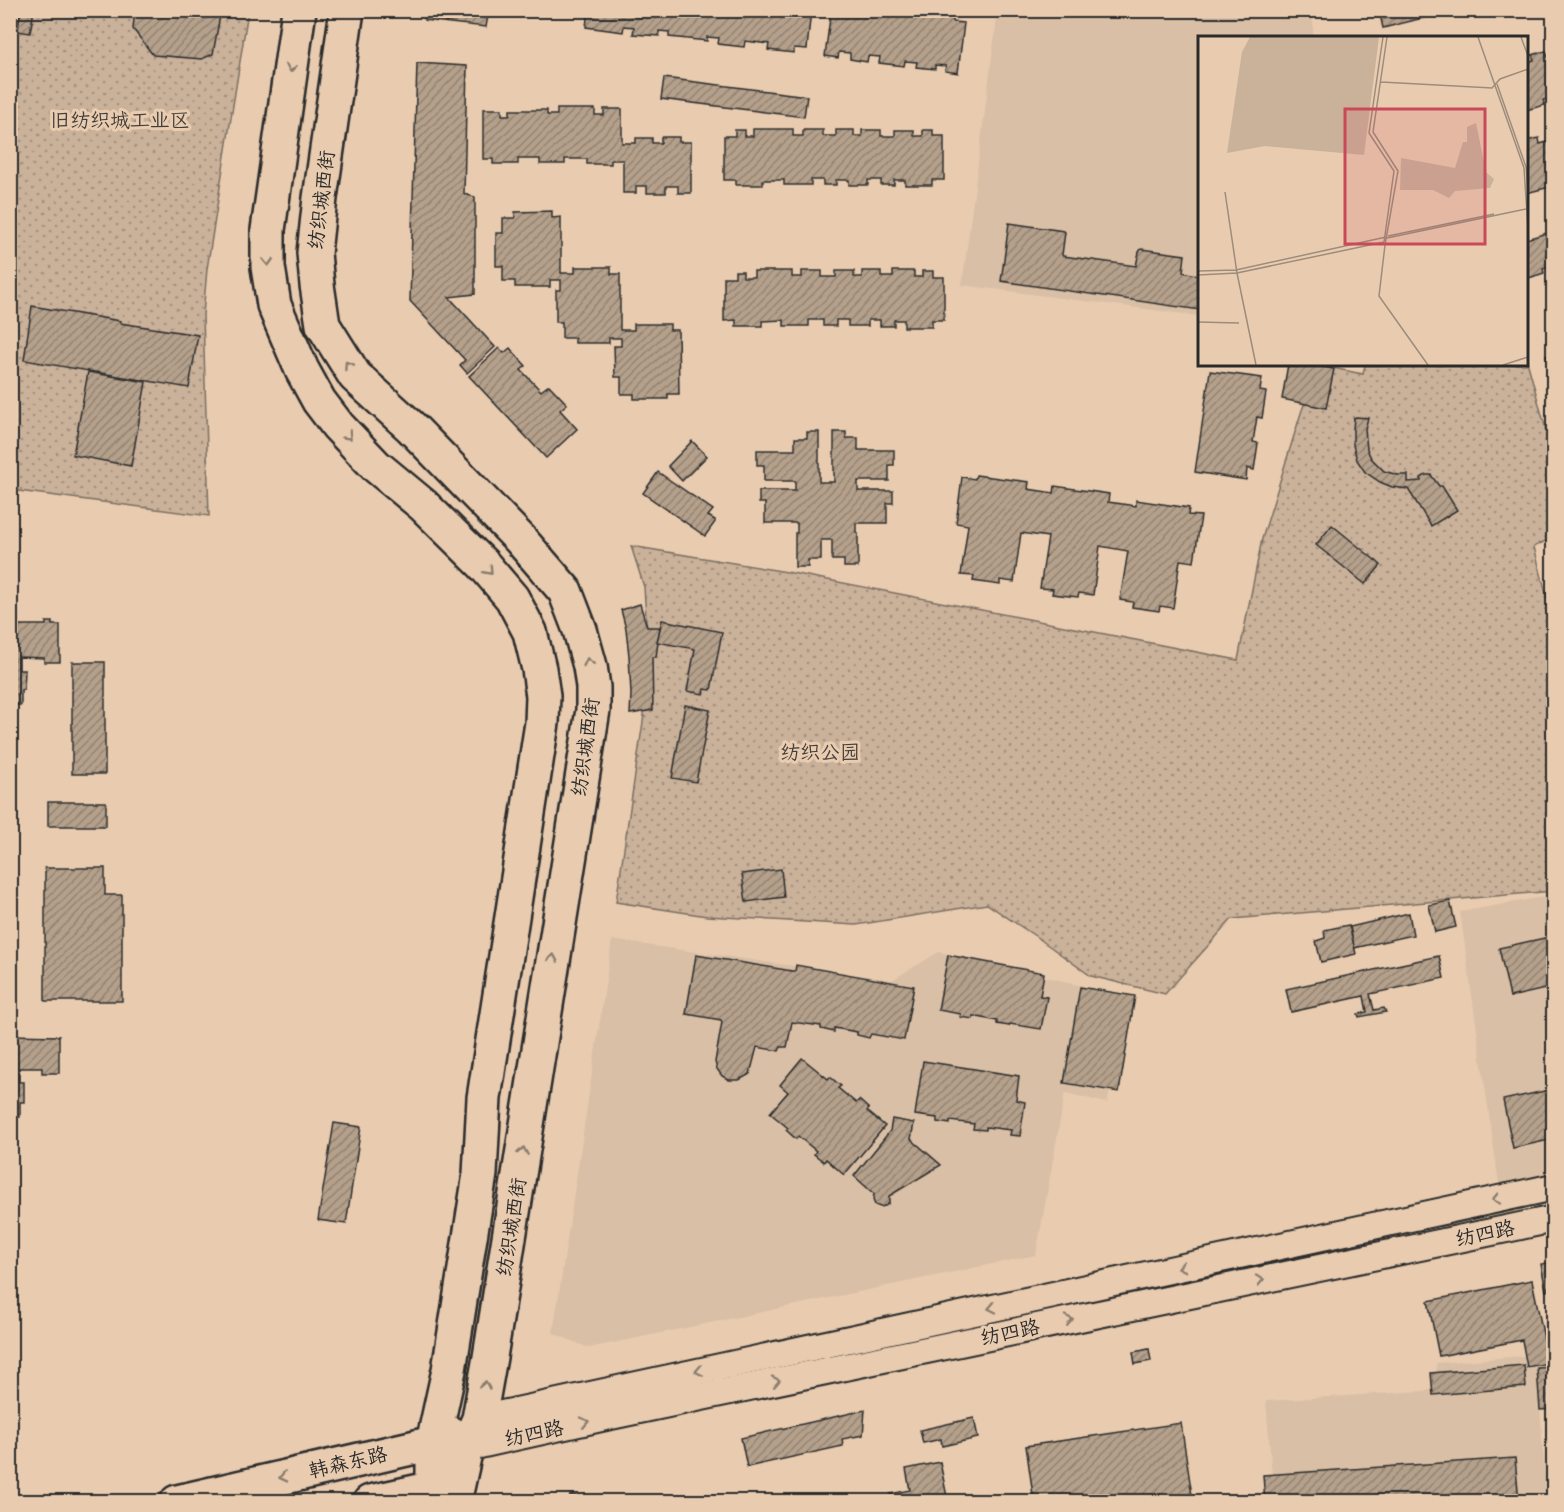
<svg xmlns="http://www.w3.org/2000/svg" width="1564" height="1512" font-family="Mynerve,'LXGW WenKai TC',sans-serif">
	<style>
		.built { fill: #d9bfa5 }
		.park { fill: url(#park-dots); stroke: #7a6e62; stroke-width: 1.5 }
		.building { fill: url(#building-hatch); stroke: #2b2b2b; stroke-width: 1.5 }
		.lines { fill: none; stroke-linecap: round; stroke-linejoin: round }
		.minor-casing { stroke: #2b2b2b; stroke-width: 30 }
		.major-casing { stroke: #2b2b2b; stroke-width: 38 }
		.minor { stroke: #e9ccb0; stroke-width: 26 }
		.major { stroke: #e9ccb0; stroke-width: 33 }
		.oneway { stroke: #8a7c6e }
		.labels { text-anchor: middle; stroke-width: 6; stroke-linejoin: round; paint-order: stroke }
		.park-label { font-size: 20px; fill: #433f3c; stroke: #e9ccb0 }
		.street-label { font-size: 20px; fill: #2b2b2b; stroke: #e9ccb0 }
		.inset-road { fill: none; stroke: #9d8c7b; stroke-width: 1.5 }
		.view { fill: #c94859; fill-opacity: 0.15; stroke: #c94859; stroke-width: 3 }
		.inset-edge { fill: none; stroke: #2b2b2b; stroke-width: 3 }
	</style>
	<defs>
		<pattern id="park-dots" width="8" height="8" patternUnits="userSpaceOnUse" patternTransform="scale(1.5)"><rect width="8" height="8" fill="#cab19a"/><path d="M2 2h.1M6 6h.1" fill="none" stroke="#a4907e" stroke-width="1.8" stroke-linecap="round"/></pattern>
		<pattern id="building-hatch" width="6" height="6" patternUnits="userSpaceOnUse" patternTransform="scale(1.5)"><rect width="6" height="6" fill="#b4a08b"/><path d="M-1 1l2-2M0 6l6-6M5 7l2-2" fill="none" stroke="#938372"/></pattern>
	</defs>
	<rect width="100%" height="100%" fill="#e9ccb0"/>
	<filter id="ink" filterUnits="userSpaceOnUse"><feTurbulence type="fractalNoise" baseFrequency=".0167" numOctaves="2"/><feDisplacementMap in="SourceGraphic" scale="12" xChannelSelector="R" yChannelSelector="G"/><feConvolveMatrix kernelMatrix="1 2 1 2 8 2 1 2 1" color-interpolation-filters="sRGB"/></filter>
	<g filter="url(#ink)">
		<!-- built -->
		<g class="built">
			<path d="M998 11H1313V37L1200 38 1199 316 962 285Z"/>
			<path d="M1553 895V1178L1500 1191 1460 912Z"/>
			<path d="M612 940 892 980 939 952 1059 980 1135 1000 1107 1103 1065 1093 1036 1255 589 1348 553 1333Z"/>
			<path d="M1536 1355 1547 1501H1274L1266 1401 1438 1390 1436 1363Z"/>
		</g>
		<!-- park -->
		<g class="park">
			<path d="M11 11H248L207 269 203 315 209 516 11 490Z"/>
			<path d="M1527 361 1553 455V537L1534 547 1553 620V891L1232 919 1165 994 1091 976 1038 938 987 904 856 925 707 916 616 902 644 715 648 649 644 587 631 546 787 572 1238 660 1262 539 1301 413 1318 365 1363 374 1365 365 1526 364Z"/>
		</g>
		<!-- building -->
		<g class="building">
			<path d="M21 10H34L30 33 17 31Z"/>
			<path d="M135 10H221L213 54 202 59 153 55 133 29Z"/>
			<path d="M425 10H489L486 27 424 20Z"/>
			<path d="M588 10H811L807 49 794 48V53L768 50 769 44 745 41 744 47 718 44 719 38 707 37V41L669 37V32L659 31V36L633 34 634 27 624 26 623 32 586 27Z"/>
			<path d="M831 10H887L886 14 910 17 911 11 928 13 927 19 936 20 937 14 953 16V22L964 23 958 73 945 71 946 66 935 65V69L916 67 917 62 905 61 904 66 879 63 880 57 868 56 867 62 850 59V53L839 52 838 58 825 56Z"/>
			<path d="M1220 10H1316L1315 16Z"/>
			<path d="M1379 10H1451V11L1383 28Z"/>
			<path d="M10 12 20 14 17 31 10 30Z"/>
			<path d="M1546 51 1548 57 1554 55V98L1543 100 1545 105 1526 110V62L1534 60 1532 55Z"/>
			<path d="M417 63 467 66 464 194 475 197V294L449 297 495 347 467 373 460 365 465 360 410 301Z"/>
			<path d="M664 78 807 96 804 117 661 99Z"/>
			<path d="M483 109H502V115H510V110H547V115H557V109H595V115H604V109H622V143H636V138H652V143H661V137H679V142H691V193H678V186H666V193H647V186H636V193H623V160H611V164H587V159H565V164H540V159H518V164H493V159H483Z"/>
			<path d="M753 129H793V136H803V130H823V136H836V130H854V136H862V130H881V136H895V130H914V136H923V130H933V136H944V180H932V185H905V180H894V185H881V180H868V185H849V180H836V185H823V180H811V185H784V180H763V185H736V180H724V136H735V130H745V136H753Z"/>
			<path d="M1539 138 1540 144 1554 140V186L1526 193V141Z"/>
			<path d="M552 211V218L561 217V273H575V267H611V274H620V330H634V324H670V330H678L679 394H668V399H634V394H621V377H615L614 346H621V338H609V343H575V338H562V322H556V290H561V280H550V287H515V281H503V266H496V233H503V218H515V212Z"/>
			<path d="M1009 223 1064 231 1065 232 1062 255 1063 256 1136 266 1139 252 1141 249 1185 255 1183 272 1200 276V310L1001 281Z"/>
			<path d="M1554 231V265L1543 269 1544 273 1526 279V239Z"/>
			<path d="M735 271H743V277H754V271H792V277H802V271H822V277H836V271H854V277H862V271H881V277H893V271H914V277H922V271H933V277H944V320H932V327H904V320H894V326H880V320H868V326H848V320H836V326H823V320H809V326H784V320L762 321V326H736V320L724 321V277H735Z"/>
			<path d="M32 306 120 321V323L198 335 189 388 24 360Z"/>
			<path d="M499 348 504 353 510 348 526 366 521 370 541 391 549 385 567 404 560 410 577 429 546 458 469 376Z"/>
			<path d="M1554 353V380L1546 356Z"/>
			<path d="M1288 364H1307L1334 369 1326 408 1282 399Z"/>
			<path d="M1210 371 1262 378 1260 391 1266 392 1262 418 1257 417 1253 442 1258 443 1254 470 1247 468 1246 480 1195 472Z"/>
			<path d="M88 372 146 382 131 466 73 455Z"/>
			<path d="M1356 417 1368 418 1365 429 1367 449 1371 458 1384 471 1398 475H1408V482L1421 481V478L1426 475H1431L1439 486H1442L1457 510 1431 526 1408 489 1392 487 1380 482 1365 472 1357 460 1353 445V429L1354 418Z"/>
			<path d="M807 432H819V482H834V432H846V438H858V450H894V465H889V481H858V491H893V503H887V523H856V533H858V567H844V560H832V540H821V560H808V567H795V533H797V523H765V503H759V491H795V481H764V465H757V450H795V438H807Z"/>
			<path d="M692 441 707 456 682 481 668 466Z"/>
			<path d="M658 472 713 510 708 516 715 520V522L705 536 643 493Z"/>
			<path d="M976 475 1029 482 1028 489 1054 493 1055 486 1109 494 1108 502 1136 506V500L1189 508 1188 515 1201 516 1194 562 1180 560 1173 608 1160 606 1159 611 1132 607 1133 602 1120 600 1128 551 1100 546 1093 595 1079 593 1078 597 1052 594 1053 589 1040 588 1048 537 1021 533 1014 582 1000 580V585L973 581 974 576 961 575 968 525 956 523 962 477 975 479Z"/>
			<path d="M1332 525 1381 565 1365 584 1316 545Z"/>
			<path d="M640 604 647 627H660L656 657H652L653 710 630 714 631 694 629 656 626 629 621 610Z"/>
			<path d="M662 620 722 632 711 690 704 689 703 694 687 691 695 649 657 642Z"/>
			<path d="M46 622H52V625H60V662H44V658L19 657V670H25L24 690H21V705H10V625H46Z"/>
			<rect x="72" y="662" width="33" height="112"/>
			<path d="M685 705 710 710 696 782 672 778Z"/>
			<rect x="48" y="802" width="58" height="24"/>
			<path d="M45 868H105V895H122V1001H45Z"/>
			<path d="M781 869 784 897 746 902 742 874Z"/>
			<path d="M1450 901 1456 927 1435 932 1429 905Z"/>
			<path d="M1409 913 1413 935 1354 948 1350 927Z"/>
			<path d="M1349 925 1356 954 1321 962 1316 941 1325 938 1324 930Z"/>
			<path d="M1554 936V987L1510 997 1499 948Z"/>
			<path d="M696 955 792 971H795L796 965 914 986 904 1040 871 1034 869 1038 857 1035V1032L834 1028V1032L821 1029V1026L792 1022 787 1047H781L779 1051 757 1047 750 1074 739 1080H729L722 1076 717 1069 715 1062 722 1022 721 1020 686 1014Z"/>
			<path d="M948 955 1044 973 1040 996 1047 997 1041 1029 1010 1024 1009 1026 997 1024V1021L973 1016V1019L960 1017 961 1014 938 1010Z"/>
			<path d="M1439 956 1444 978 1370 994 1374 1010 1384 1008 1386 1012 1359 1017 1358 1014 1367 1012 1364 996 1291 1012 1286 989Z"/>
			<path d="M1080 987 1135 996 1119 1092 1064 1083Z"/>
			<path d="M10 1035 59 1036V1073H42V1068H19V1082H24V1102H20V1117H10Z"/>
			<path d="M802 1058 828 1079 830 1077 841 1086 838 1088 856 1103 859 1100 869 1109 867 1111 885 1126 844 1175 826 1159 824 1162 814 1154 816 1151 798 1136 796 1139 786 1130 788 1128 770 1113 788 1092 780 1085Z"/>
			<path d="M923 1061 1019 1076 1016 1100 1025 1102 1020 1136 1010 1135 1011 1130 986 1127V1130L973 1129 974 1124 950 1121V1124L937 1122V1118L915 1115Z"/>
			<path d="M1554 1089V1139L1513 1148 1503 1100Z"/>
			<path d="M892 1119 914 1123 911 1139 941 1165 889 1196V1203L885 1206 880 1207 875 1205 873 1200 874 1194 854 1176 890 1131Z"/>
			<path d="M334 1123 361 1127 346 1224 318 1220Z"/>
			<path d="M1554 1262V1285L1548 1287 1549 1290 1546 1291 1541 1264Z"/>
			<path d="M1532 1280 1549 1363 1527 1367 1522 1340 1439 1356 1428 1301Z"/>
			<path d="M1149 1349 1151 1361 1135 1364 1133 1352Z"/>
			<path d="M1524 1365 1526 1387 1433 1395 1431 1373Z"/>
			<path d="M1554 1367V1409L1540 1410 1537 1368Z"/>
			<path d="M865 1410 863 1435 842 1439 843 1446 747 1467 741 1438Z"/>
			<path d="M974 1418 978 1438 942 1446 941 1439 923 1443 920 1430Z"/>
			<path d="M1181 1423 1193 1502H1034L1026 1446Z"/>
			<path d="M1547 1428H1554V1469H1549Z"/>
			<path d="M1515 1458 1519 1502H1265L1263 1475Z"/>
			<path d="M940 1462 948 1502H892L890 1494 910 1490 906 1469Z"/>
			<path d="M570 1495 596 1499V1502H569Z"/>
		</g>
		<g class="lines">
			<!-- minor casing -->
			<g class="minor-casing">
				<g id="minor">
					<path d="M479 1419 1554 1187"/>
					<path d="M466 1448 601 1418 1554 1219"/>
				</g>
			</g>
			<!-- major casing -->
			<g class="major-casing">
				<g id="major">
					<path d="M299 10 268 230V267L274 305 302 370 319 401 338 426 376 466 423 505 483 564 512 598 530 632 539 669 543 696 542 723 484 1098 480 1174 449 1370 433 1443V1488L439 1502"/>
					<path d="M347 10 320 198 314 253 317 285 323 325 355 376 411 427 520 539 565 591 580 630 590 666 593 687V710L490 1357 479 1419 466 1448 454 1502"/>
					<path d="M177 1502 433 1443 451 1434"/>
					<path d="M370 1502 433 1488 446 1471"/>
				</g>
			</g>
			<!-- minor -->
			<use href="#minor" class="minor"/>
			<!-- major -->
			<use href="#major" class="major"/>
		</g>
		<!-- one-way arrows -->
		<defs><path id="oneway-chevron" d="M-2-3.5L2.5 0L-2 3.5" fill="none" stroke-width="1.6" stroke-linecap="round" stroke-linejoin="round" transform="scale(1.5)"/></defs>
		<g class="oneway">
			<use href="#oneway-chevron" transform="translate(291 68) rotate(98)"/>
			<use href="#oneway-chevron" transform="translate(268 262) rotate(88)"/>
			<use href="#oneway-chevron" transform="translate(348 365) rotate(-124)"/>
			<use href="#oneway-chevron" transform="translate(348 436) rotate(47)"/>
			<use href="#oneway-chevron" transform="translate(489 571) rotate(48)"/>
			<use href="#oneway-chevron" transform="translate(588 662) rotate(-103)"/>
			<use href="#oneway-chevron" transform="translate(553 958) rotate(-81)"/>
			<use href="#oneway-chevron" transform="translate(523 1151) rotate(-81)"/>
			<use href="#oneway-chevron" transform="translate(1496 1199) rotate(168)"/>
			<use href="#oneway-chevron" transform="translate(1182 1267) rotate(168)"/>
			<use href="#oneway-chevron" transform="translate(1260 1280) rotate(-12)"/>
			<use href="#oneway-chevron" transform="translate(992 1308) rotate(168)"/>
			<use href="#oneway-chevron" transform="translate(1069 1320) rotate(-12)"/>
			<use href="#oneway-chevron" transform="translate(699 1371) rotate(168)"/>
			<use href="#oneway-chevron" transform="translate(776 1381) rotate(-12)"/>
			<use href="#oneway-chevron" transform="translate(485 1385) rotate(-80)"/>
			<use href="#oneway-chevron" transform="translate(585 1422) rotate(-12)"/>
			<use href="#oneway-chevron" transform="translate(283 1477) rotate(167)"/>
		</g>
	</g>
	<g class="labels">
		<!-- park labels -->
		<g class="park-label">
			<text x="120" y="127">旧纺织城工业区</text>
			<text x="820" y="759">纺织公园</text>
		</g>
		<!-- street labels -->
		<g class="street-label">
			<text transform="translate(321 200) rotate(-83)" y="7">纺织城西街</text>
			<text transform="translate(585 747) rotate(-82)" y="7">纺织城西街</text>
			<text transform="translate(511 1227) rotate(-81)" y="7">纺织城西街</text>
			<text transform="translate(1485 1233) rotate(-12)" y="7">纺四路</text>
			<text transform="translate(1010 1332) rotate(-12)" y="7">纺四路</text>
			<text transform="translate(534 1433) rotate(-12)" y="7">纺四路</text>
			<text transform="translate(348 1462) rotate(-13)" y="7">韩森东路</text>
		</g>
	</g>
	<!-- overview -->
	<g transform="translate(1198 36)">
		<rect width="330" height="330" fill="#e9ccb0"/>
		<path d="M52 1H181L166 119 67 110 29 117 44 16ZM278 87 288 136 296 143 292 152 257 155 251 162 235 154H202L203 122 257 132 265 106H269V91Z" fill="#cab19a"/>
		<path class="inset-road" d="M185 1 171 97 196 135 186 206M280 1 326 132 330 193M323 1 330 20M183 46 294 52 302 43 330 33M299 48 328 131 330 155M27 156 39 237 58 329M190 200 296 178M189 202 328 173M187 209 181 260 230 329M187 209 200 135 175 96 189 1M0 235 38 234 188 201M0 239 39 237 186 206M0 286 41 287M305 329 330 321"/>
		<path class="view" d="M147 73H287V208H147Z"/>
		<rect width="330" height="330" class="inset-edge"/>
	</g>
	<!-- margin -->
	<rect width="1564" height="1512" fill="none" stroke="#e9ccb0" stroke-width="36"/>
	<rect x="18" y="18" width="1528" height="1476" fill="none" stroke="#2b2b2b" stroke-width="2" filter="url(#ink)"/>
</svg>
